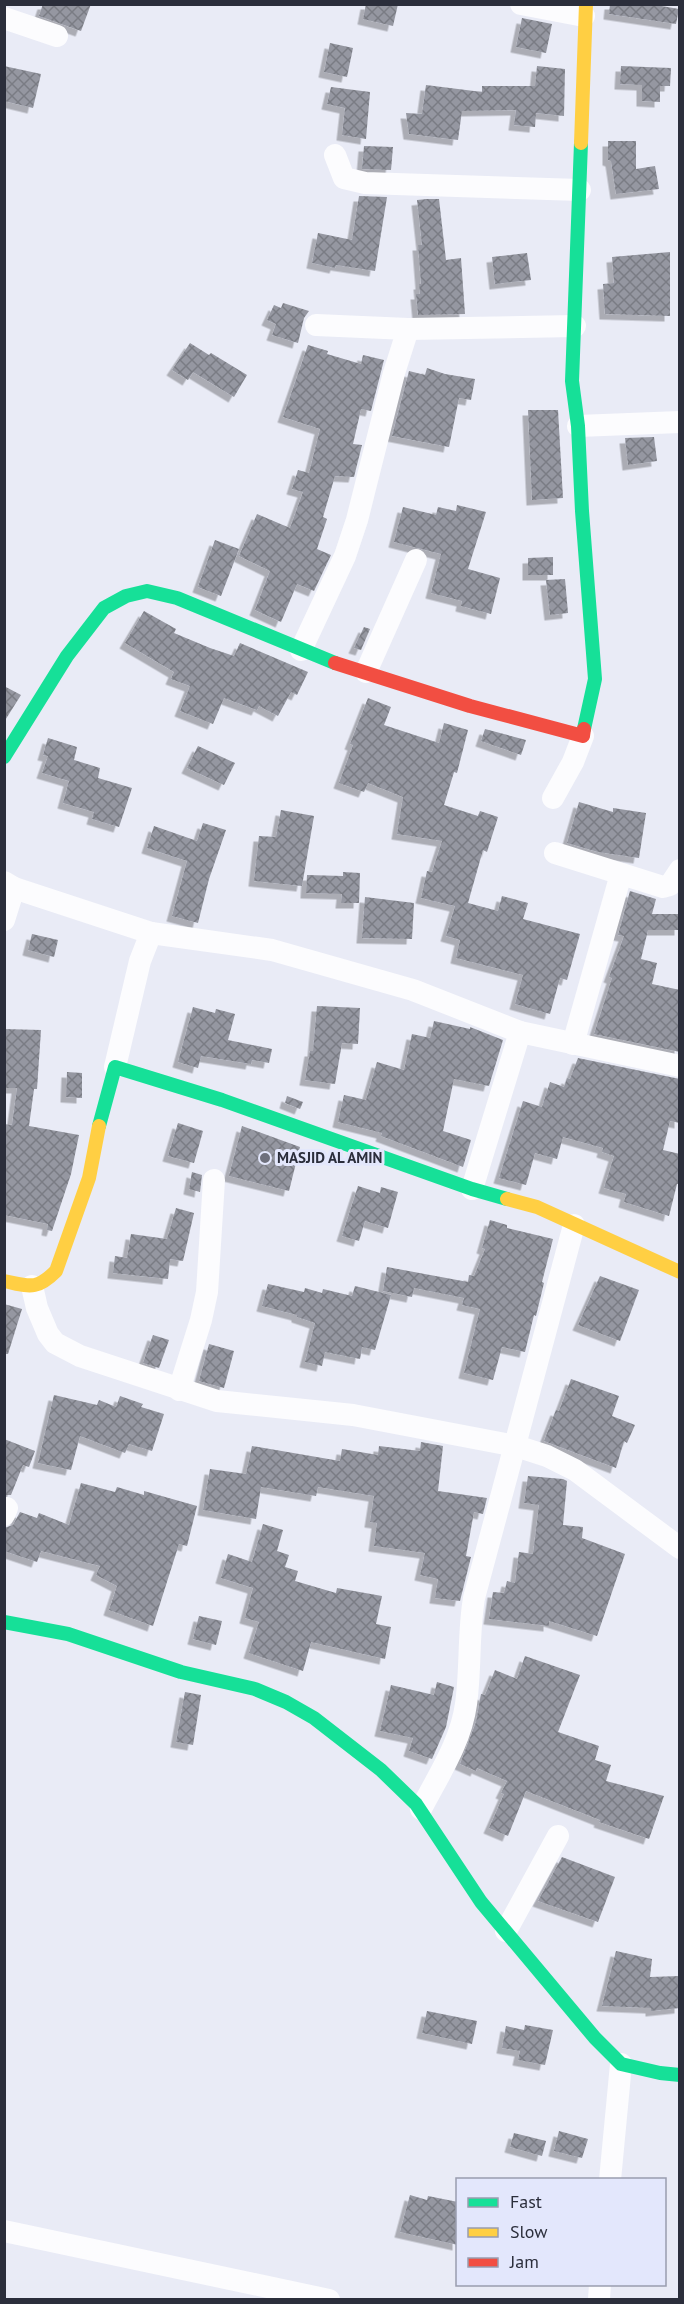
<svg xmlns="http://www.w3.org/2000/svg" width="684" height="2304" font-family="'PT Sans',sans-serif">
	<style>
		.building { fill: url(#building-cross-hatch); filter: url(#shadow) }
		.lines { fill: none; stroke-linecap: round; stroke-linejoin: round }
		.street { stroke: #fcfcfe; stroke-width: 22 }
		.fast { stroke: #16e098; stroke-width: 14 }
		.slow { stroke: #ffcf43; stroke-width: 14 }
		.jam { stroke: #f24e42; stroke-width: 14 }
		.poi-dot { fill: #6e707c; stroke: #e3e7fc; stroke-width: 2 }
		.labels { text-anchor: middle; stroke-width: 6; stroke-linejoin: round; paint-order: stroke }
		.poi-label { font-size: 15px; font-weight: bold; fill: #2b2e3b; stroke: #e3e7fc; text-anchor: start }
	</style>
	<defs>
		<pattern id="building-cross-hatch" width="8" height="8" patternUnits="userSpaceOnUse" patternTransform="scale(1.5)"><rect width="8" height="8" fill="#9597a1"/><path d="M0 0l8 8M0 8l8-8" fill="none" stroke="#7a7c84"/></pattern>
		<filter id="shadow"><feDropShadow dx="-5.5" dy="5.5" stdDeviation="0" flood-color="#0004"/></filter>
	</defs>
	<rect width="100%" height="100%" fill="#e9ebf6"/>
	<!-- building -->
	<g class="building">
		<path d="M43 4H91L81 31 39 16Z"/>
		<path d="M366 4H398L393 26 363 19Z"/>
		<path d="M610 4H650L679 9 676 24 609 14Z"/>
		<path d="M522 18 552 24 546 53 516 47Z"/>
		<path d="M330 43 353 48 347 77 324 72Z"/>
		<path d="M4 66 41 74 33 108 4 101Z"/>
		<path d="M537 66 565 69 564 116 536 113 535 127 514 125 516 110 462 111 458 140 409 134 406 113 422 114 426 85 482 92V86H535Z"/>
		<path d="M621 66 671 68 670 86H660V102L642 101V85L620 84Z"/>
		<path d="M331 87 370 92 366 139 342 135 345 108 327 104Z"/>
		<path d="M608 141H636V169L655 166 659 189 616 194 611 161 608 160Z"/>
		<path d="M364 146 393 147 391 170 362 169Z"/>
		<path d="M359 196 387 197 375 271 336 265 335 268 312 263 318 233 352 240Z"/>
		<path d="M427 199H439L446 260 461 258 465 314 418 315 416 294H420L419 284H421L418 245H422L417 200Z"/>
		<path d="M670 252V316L605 314 603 284 614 283 612 257Z"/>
		<path d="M527 253 531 280 495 284 492 257Z"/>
		<path d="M283 303 309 311 304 318 298 343 272 335 276 324 267 320 274 305 281 308Z"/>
		<path d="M190 343 209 355 211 353 247 375 234 397 193 372 188 380 172 370Z"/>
		<path d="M308 345 328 351 327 354 361 364 363 355 384 360 371 411 361 409 353 444 362 445 354 477 335 476 323 517 327 519 317 549 331 555 314 591 297 584 281 622 255 610 270 571 239 556 257 514 290 528 303 492 292 489 298 470 309 473 320 429 283 417Z"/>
		<path d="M427 368 445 374 475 379 471 400 459 398 449 447 392 436 409 371 425 375Z"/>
		<path d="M528 410H558L563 498 532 500Z"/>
		<path d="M654 437 657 461 628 465 625 438Z"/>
		<path d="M457 505 486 512 468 569 500 578 491 614 461 606 462 601 431 593 441 554 394 542 403 507 436 515 438 507 456 511Z"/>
		<path d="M215 540 239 549 221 596 198 587Z"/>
		<path d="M553 557V575H528V558Z"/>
		<path d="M565 579 568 613 550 615 546 580Z"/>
		<path d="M144 611 176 629 174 633 210 648 234 656 240 643 308 672 297 695 291 692 278 716 259 706 257 710 224 698 213 724 180 711 190 686 171 679 174 672 125 643Z"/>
		<path d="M364 627 370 629 361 650 354 648Z"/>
		<path d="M4 686 21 695 4 722Z"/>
		<path d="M368 698 391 707 384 725 439 743 444 723 468 730 457 773 454 772 444 805 478 816 480 811 498 817 487 852 483 850 468 903 498 911 502 896 528 903 523 919 580 934 567 980 560 978 550 1014 515 1004 523 975 456 958 460 940 446 936 455 906 421 898 427 871 432 872 442 841 397 834 403 797 368 783 364 792 339 783 353 745 350 744Z"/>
		<path d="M485 729 526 740 521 755 481 741Z"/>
		<path d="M48 738 77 747 74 760 100 768 98 778 132 788 119 827 92 819 94 812 63 803 69 781 42 773 48 756 43 755Z"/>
		<path d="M198 746 235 763 224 785 187 768Z"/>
		<path d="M579 802 613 812V808L646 813 639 858 598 852 567 843Z"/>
		<path d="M281 810 314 816 302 886 254 881 259 836 276 837Z"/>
		<path d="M203 823 226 830 209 879 198 923 172 916 187 861 147 848 154 826 197 841Z"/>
		<path d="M343 872 360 873 359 903H341L342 894 306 893 307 875 343 876Z"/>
		<path d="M630 891 656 899 652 914H680V930H648L641 959 657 963 652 984 680 990V1052L594 1034 612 978 609 977 624 936 618 935Z"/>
		<path d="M365 897 414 903 412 939 362 938Z"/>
		<path d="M32 934 58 940 54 957 28 950Z"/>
		<path d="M317 1006 360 1008 358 1044 342 1043 335 1084 305 1080 310 1051H313Z"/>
		<path d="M193 1007 215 1013 216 1009 235 1014 228 1040 272 1049 269 1063 252 1060 251 1064 201 1056 198 1068 178 1062Z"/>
		<path d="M434 1021 470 1029V1027L503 1040 489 1086 454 1079 443 1131 471 1140 463 1167 381 1136 382 1133 338 1122 344 1095 366 1100 377 1062 404 1070 412 1034 430 1038Z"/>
		<path d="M4 1029 41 1030 37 1089H34L29 1126 79 1135 71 1174 52 1231 47 1230 48 1224 4 1215V1124L12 1125 17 1088H4Z"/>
		<path d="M578 1058 680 1079V1123L670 1121 663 1150 680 1154V1184H677L669 1216 624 1202 626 1194 604 1188 614 1156 602 1152 603 1148 563 1137 557 1159 535 1153 526 1185 499 1178 523 1101 542 1107 550 1082 564 1087 567 1078 570 1079Z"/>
		<path d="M67 1072 82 1073V1098L66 1097Z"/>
		<path d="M287 1096 303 1102 300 1109 285 1103Z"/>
		<path d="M178 1123 203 1131 194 1163 168 1156Z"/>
		<path d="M242 1126 300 1147 289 1191 229 1176Z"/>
		<path d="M192 1172 202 1175 200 1192 189 1189Z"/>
		<path d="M358 1186 380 1193 381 1187 398 1192 388 1228 365 1221 359 1241 342 1236Z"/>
		<path d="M176 1208 194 1213 183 1261 170 1259 168 1279 113 1273 115 1256 127 1258 131 1234 167 1239Z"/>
		<path d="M490 1220 507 1225V1228L553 1239 542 1282 544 1283 536 1316 534 1315 525 1352 502 1347 493 1380 464 1373 480 1309 462 1305 464 1298 414 1288 412 1297 383 1291 387 1267 468 1282 469 1275 474 1276 485 1249 482 1248Z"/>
		<path d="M600 1276 639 1290 620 1341 578 1325Z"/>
		<path d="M268 1284 304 1292 305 1288 322 1293 323 1289 352 1296 355 1286 391 1295 375 1350 362 1347 360 1359 325 1352 322 1366 305 1362 315 1323 297 1317V1315L262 1306Z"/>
		<path d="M4 1304 22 1309 8 1354H4Z"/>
		<path d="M153 1335 169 1340 159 1368 143 1363Z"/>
		<path d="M209 1344 234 1351 224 1388 199 1381Z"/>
		<path d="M571 1379 619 1396 612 1416 635 1425 627 1443 624 1441 616 1468 544 1441 556 1410 559 1411Z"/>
		<path d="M54 1395 97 1405 99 1400 116 1407 120 1396 143 1404 141 1407 164 1414 152 1451 129 1444 125 1453 80 1436 71 1470 38 1463Z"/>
		<path d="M4 1439 35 1451 29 1467 23 1465 11 1495H4Z"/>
		<path d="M421 1442 443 1446 438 1491 487 1498 483 1514 474 1512 466 1556 471 1557 460 1601 435 1598 438 1579 420 1575 425 1553 374 1546 377 1523 370 1522 374 1496 318 1487 316 1496 261 1487 256 1519 203 1510 210 1469 246 1474 252 1446 340 1461 342 1449 378 1455 379 1446 420 1451Z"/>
		<path d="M528 1476 563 1479 567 1481 563 1525 583 1527 582 1538 625 1554 597 1636 549 1621V1626L489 1619 493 1592 504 1593 507 1581 515 1583 519 1552 533 1554 539 1505 524 1503Z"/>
		<path d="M81 1483 115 1492 117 1487 144 1495V1491L197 1506 187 1546 179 1544 153 1626 109 1610 117 1586 96 1575 100 1566 41 1551 37 1562 4 1551V1528L13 1525 20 1512 37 1518 39 1513 69 1525Z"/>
		<path d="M263 1524 283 1530 277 1551 289 1555 285 1567 298 1571 295 1581 336 1593 337 1588 382 1596 376 1624 391 1627 385 1659 311 1642 303 1671 249 1653 259 1622 245 1618 253 1588 221 1578 228 1554 252 1562Z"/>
		<path d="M199 1616 222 1621 216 1645 193 1639Z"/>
		<path d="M525 1656 580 1675 558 1732 599 1746 595 1760 611 1765 606 1781 664 1796 649 1839 599 1822 600 1820 526 1791 508 1836 489 1828 504 1794 501 1793 507 1781 477 1768 476 1771 460 1764 476 1722 481 1694 485 1695 495 1670 517 1679Z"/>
		<path d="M437 1682 454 1687 446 1727 432 1759 409 1751 413 1738 380 1731 391 1685 434 1695Z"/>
		<path d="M185 1692 201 1695 193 1745 176 1742Z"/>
		<path d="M562 1857 615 1877 598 1922 538 1901Z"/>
		<path d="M616 1951 652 1959 650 1977 680 1976V2008L651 2011V2008L602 2006Z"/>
		<path d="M427 2011 477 2021 472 2044 422 2033Z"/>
		<path d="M525 2025 553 2030 545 2065 518 2060 520 2051 502 2048 506 2026 524 2030Z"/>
		<path d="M559 2131 588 2139 582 2158 554 2151Z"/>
		<path d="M514 2133 546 2141 542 2156 510 2147Z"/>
		<path d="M410 2195 427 2200 428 2196 458 2202V2245L400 2232Z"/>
	</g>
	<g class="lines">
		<!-- street -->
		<g class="street">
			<path d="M521 4 584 16"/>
			<path d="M4 18 57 36"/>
			<path d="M335 155 344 178 365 183 580 190"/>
			<path d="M316 325 408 329 575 326"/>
			<path d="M578 426 680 422"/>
			<path d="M301 650 345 556 357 520 394 373 408 329"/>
			<path d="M366 672 416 560"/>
			<path d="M553 798 573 762 583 736"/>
			<path d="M555 853 663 887 670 885 680 870"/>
			<path d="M4 882 14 888 4 920"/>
			<path d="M14 888 151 933"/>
			<path d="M573 1044 621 874"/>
			<path d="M115 1067 140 961 151 933 272 950 413 990 520 1032 680 1066"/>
			<path d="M472 1189 520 1032"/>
			<path d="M32 1286 37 1308 48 1334 55 1343 80 1356 217 1401 353 1415 516 1446 547 1456 575 1470 680 1548"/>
			<path d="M179 1390 201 1320 207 1292 214 1180"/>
			<path d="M4 1515 7 1508"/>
			<path d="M421 1809C438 1776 461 1742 466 1704 471 1669 468 1633 474 1598L574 1225"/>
			<path d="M506 1931 558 1836"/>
			<path d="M610 2180 621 2064"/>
			<path d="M4 2231 329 2300"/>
			<path d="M599 2300 600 2284"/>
		</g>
		<!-- fast -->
		<g class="fast">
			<path d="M581 143 572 381 578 426 582 511 595 679 584 729"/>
			<path d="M4 757 67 656 104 608 126 596 147 591 177 598 335 663"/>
			<path d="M99 1126 115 1067 222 1100 472 1189 507 1199"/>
			<path d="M4 1622 68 1634 181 1672 255 1689 286 1702 314 1718 381 1770 416 1804 481 1902 595 2038 621 2064 660 2073 680 2075"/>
		</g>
		<!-- slow -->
		<g class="slow">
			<path d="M581 143 586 4"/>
			<path d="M507 1199 537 1207 680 1272"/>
			<path d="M4 1281C29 1286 36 1291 56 1271L89 1178 99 1126"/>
		</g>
		<!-- jam -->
		<path class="jam" d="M335 663 470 706 583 736 584 729"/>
	</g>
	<!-- markers -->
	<circle class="poi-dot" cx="265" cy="1158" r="6"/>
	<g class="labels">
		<!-- poi labels -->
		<g class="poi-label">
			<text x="277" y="1163">MASJID AL AMIN</text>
		</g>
	</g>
	<!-- border -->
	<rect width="684" height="2304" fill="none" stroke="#2b2e3b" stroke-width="12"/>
	<!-- legend -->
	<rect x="456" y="2178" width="210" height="108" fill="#e3e7fc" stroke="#999daf" stroke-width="1.5"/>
	<rect x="468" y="2198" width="30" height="9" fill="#16e098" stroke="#999daf" stroke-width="1.5"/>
	<text x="510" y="2208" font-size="18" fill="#2b2e3b">Fast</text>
	<rect x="468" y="2228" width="30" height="9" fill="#ffcf43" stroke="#999daf" stroke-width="1.5"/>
	<text x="510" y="2238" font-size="18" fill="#2b2e3b">Slow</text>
	<rect x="468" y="2258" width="30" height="9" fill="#f24e42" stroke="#999daf" stroke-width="1.5"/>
	<text x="510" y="2268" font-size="18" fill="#2b2e3b">Jam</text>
</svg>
